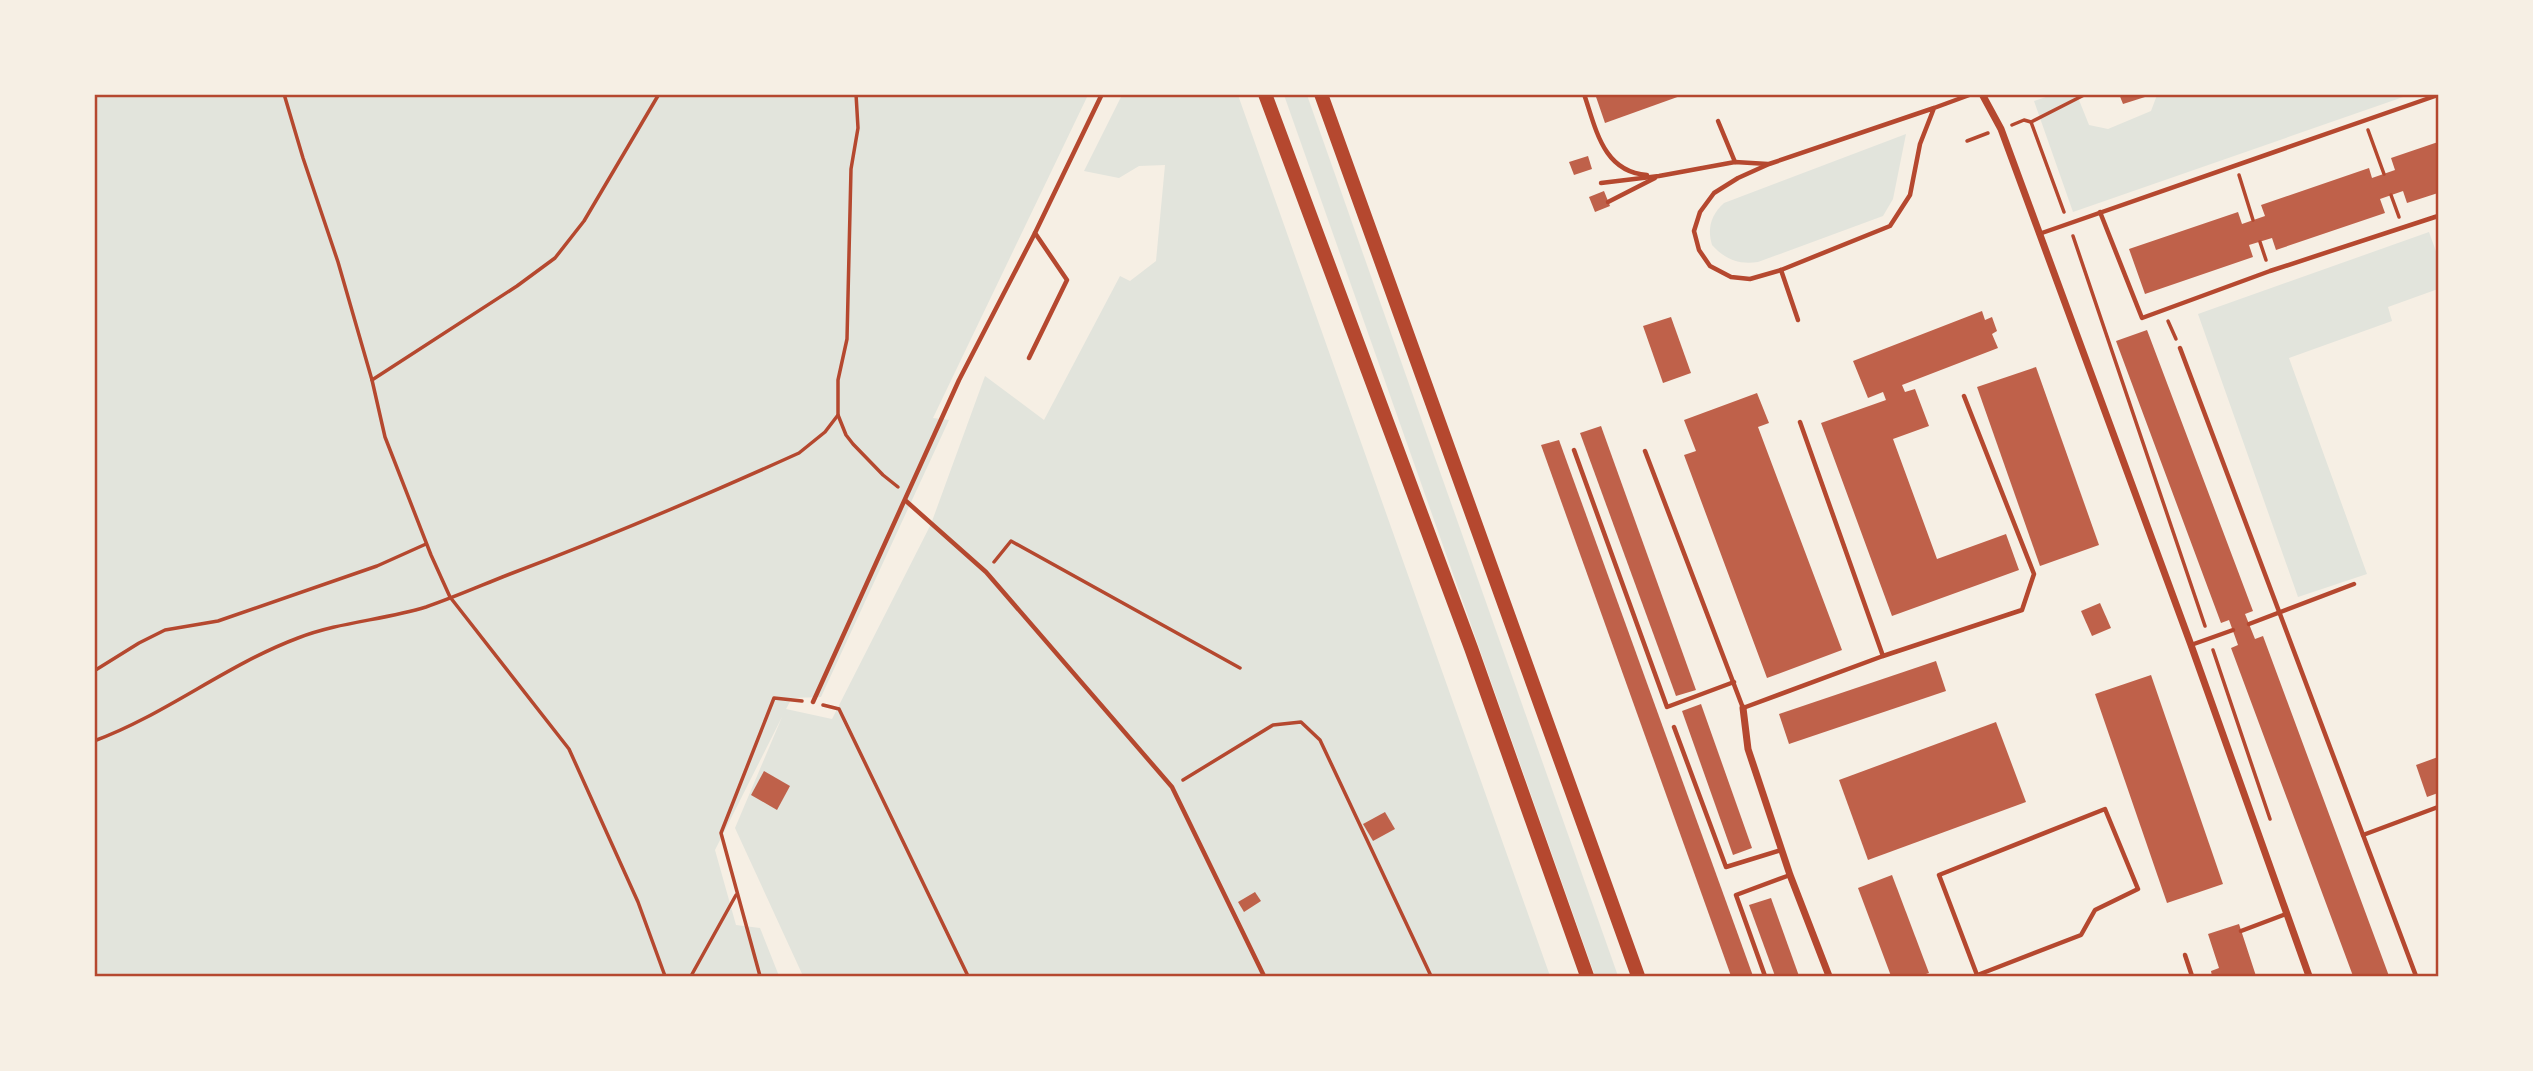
<svg xmlns="http://www.w3.org/2000/svg" width="2533" height="1071" font-family="'DM Sans',sans-serif">
	<style>
		.green { fill: #e2e4dc }
		.building { fill: #bf614a }
		.lines { fill: none; stroke-linecap: round; stroke-linejoin: round }
		.path { stroke: #b5482f; stroke-width: 3.5 }
		.service { stroke: #b5482f; stroke-width: 4.5 }
		.minor { stroke: #b5482f; stroke-width: 7 }
		.primary { stroke: #b5482f; stroke-width: 14 }
		.neatline { fill: none; stroke: #b5482f; stroke-width: 2.5 }
	</style>
	<rect width="100%" height="100%" fill="#f6efe4"/>
	<!-- green -->
	<g class="green">
		<path d="M94 95H1088L933 418 949 420 821 697 792 698 786 709 832 719 931 524 985 376 1044 420 1120 276 1130 281 1156 261 1165 165 1139 166 1119 178 1084 171 1122 95H1238L1550 976H803L735 828 782 717 715 850 736 925 760 928 779 976H95Z"/>
		<path d="M1284 95H1307L1618 976H1595Z"/>
		<path d="M2052 95H2077L2089 125 2108 129 2151 111 2157 95H2409L2073 212 2034 101Z"/>
		<path d="M1906 134 1893 199 1883 216 1758 262C1738 265 1725 259 1712 245 1707 228 1711 215 1724 203Z"/>
		<path d="M2429 232 2438 257V289L2388 307 2392 321 2289 358 2367 574 2298 597 2198 314Z"/>
	</g>
	<!-- building -->
	<g class="building">
		<path d="M1595 94H1683V95L1605 123Z"/>
		<path d="M2119 94H2144L2145 97 2123 104Z"/>
		<path d="M2438 142V193L2407 203 2403 191 2380 199 2385 213 2276 250 2272 238 2249 245 2253 257 2145 294 2129 249 2238 212 2242 224 2265 216 2261 205 2369 168 2372 178 2395 170 2391 158Z"/>
		<path d="M1588 156 1592 169 1574 175 1569 162Z"/>
		<path d="M1604 191 1610 206 1595 212 1589 197Z"/>
		<path d="M1982 311 1985 320 1992 317 1997 331 1992 334 1998 348 1902 385 1905 392 1915 389 1929 426 1893 439 1937 559 2006 534 2019 570 1892 616 1821 423 1886 400 1883 392 1868 398 1853 361Z"/>
		<path d="M1671 317 1691 373 1663 383 1643 326Z"/>
		<path d="M2147 330 2253 611 2245 614 2255 639 2263 636 2389 976H2353L2231 648 2238 645 2229 620 2221 623 2116 341Z"/>
		<path d="M2036 367 2099 545 2040 566 1977 387Z"/>
		<path d="M1757 393 1769 423 1758 427 1842 650 1767 678 1684 455 1696 451 1684 420Z"/>
		<path d="M1601 426 1696 690 1676 696 1580 433Z"/>
		<path d="M1559 440 1719 882 1753 976H1731L1541 445Z"/>
		<path d="M2100 603 2111 628 2092 636 2081 611Z"/>
		<path d="M1936 661 1946 691 1789 744 1779 714Z"/>
		<path d="M2151 675 2223 884 2167 903 2095 694Z"/>
		<path d="M1701 704 1752 848 1733 855 1682 711Z"/>
		<path d="M1996 722 2026 802 1868 860 1839 780Z"/>
		<path d="M2438 757V793L2427 797 2416 765Z"/>
		<path d="M764 771 790 786 777 810 751 795Z"/>
		<path d="M1385 812 1395 829 1373 841 1363 824Z"/>
		<path d="M1892 875 1929 973 1920 976H1891L1858 888Z"/>
		<path d="M1255 892 1261 901 1244 912 1238 902Z"/>
		<path d="M1771 898 1799 976H1775L1749 905Z"/>
		<path d="M2239 924 2256 976H2212L2211 971 2219 968 2208 934Z"/>
	</g>
	<g class="lines">
		<!-- path -->
		<g class="path">
			<path d="M284 94 303 158 338 262 372 380 385 437 431 555 450 597 569 749 638 902 665 976"/>
			<path d="M2031 122 2064 212"/>
			<path d="M2012 125 2024 120 2031 122 2086 94"/>
			<path d="M2368 130 2384 174"/>
			<path d="M1967 141 1988 133"/>
			<path d="M2239 175 2253 220"/>
			<path d="M2391 195 2399 217"/>
			<path d="M2073 236 2205 626"/>
			<path d="M2260 242 2266 260"/>
			<path d="M2168 321 2176 339"/>
			<path d="M372 380 517 286 555 258 584 221 659 94"/>
			<path d="M838 415 846 435 853 444 883 475 898 487"/>
			<path d="M994 562 1011 541 1240 668"/>
			<path d="M2213 650 2270 819"/>
			<path d="M94 671 139 643 165 630 218 621 377 566 426 544"/>
			<path d="M823 705 839 709 968 976"/>
			<path d="M94 741C165 715 226 665 298 638 339 622 384 620 426 607 455 597 482 585 510 574 608 537 704 496 799 453L825 432 838 415V380L847 339 851 169 858 128 856 94"/>
			<path d="M1183 780 1273 725 1301 722 1320 740 1431 976"/>
			<path d="M691 976 736 895"/>
			<path d="M760 976 721 833 774 698 802 701"/>
		</g>
		<!-- service -->
		<g class="service">
			<path d="M1584 94C1596 129 1603 172 1647 175"/>
			<path d="M1934 108 1920 144 1910 195 1890 226 1781 270 1750 279 1731 277 1710 266 1699 250 1694 231 1700 212 1714 193 1738 178 1769 164 1934 108 1972 94"/>
			<path d="M1718 121 1735 162"/>
			<path d="M1601 183 1659 176 1735 162 1768 164"/>
			<path d="M1608 202 1655 178"/>
			<path d="M2100 212 2142 318 2270 271 2438 216"/>
			<path d="M2039 234 2438 95"/>
			<path d="M1781 270 1798 320"/>
			<path d="M2180 348 2416 976"/>
			<path d="M1029 358 1067 280 1035 233 1102 94"/>
			<path d="M1800 422 1883 656"/>
			<path d="M1574 450 1667 707 1734 682"/>
			<path d="M1645 451 1743 708 1883 656 2022 610 2034 574 1964 396"/>
			<path d="M906 501 986 572 1172 787 1264 976"/>
			<path d="M2249 624 2354 584"/>
			<path d="M2191 645 2233 630"/>
			<path d="M813 702 959 380 1035 233"/>
			<path d="M1674 727 1726 867 1781 850"/>
			<path d="M2363 835 2438 807"/>
			<path d="M2241 931 2286 914"/>
			<path d="M2185 955 2192 976"/>
			<path d="M1765 976 1736 895 1790 875"/>
			<path d="M1975 976 2081 935 2095 910 2138 889 2105 809 1939 875 1977 975"/>
		</g>
		<!-- minor -->
		<g class="minor">
			<path d="M1982 94 2001 129 2191 645 2309 976"/>
			<path d="M1743 708 1748 749 1790 875 1829 976"/>
		</g>
		<!-- primary -->
		<g class="primary">
			<path d="M1265 94 1471 648 1587 976"/>
			<path d="M1321 94 1638 976"/>
		</g>
	</g>
	<!-- border -->
	<rect width="2533" height="1071" fill="none" stroke="#f6efe4" stroke-width="192"/>
	<rect x="96" y="96" width="2341" height="879" class="neatline"/>
</svg>
